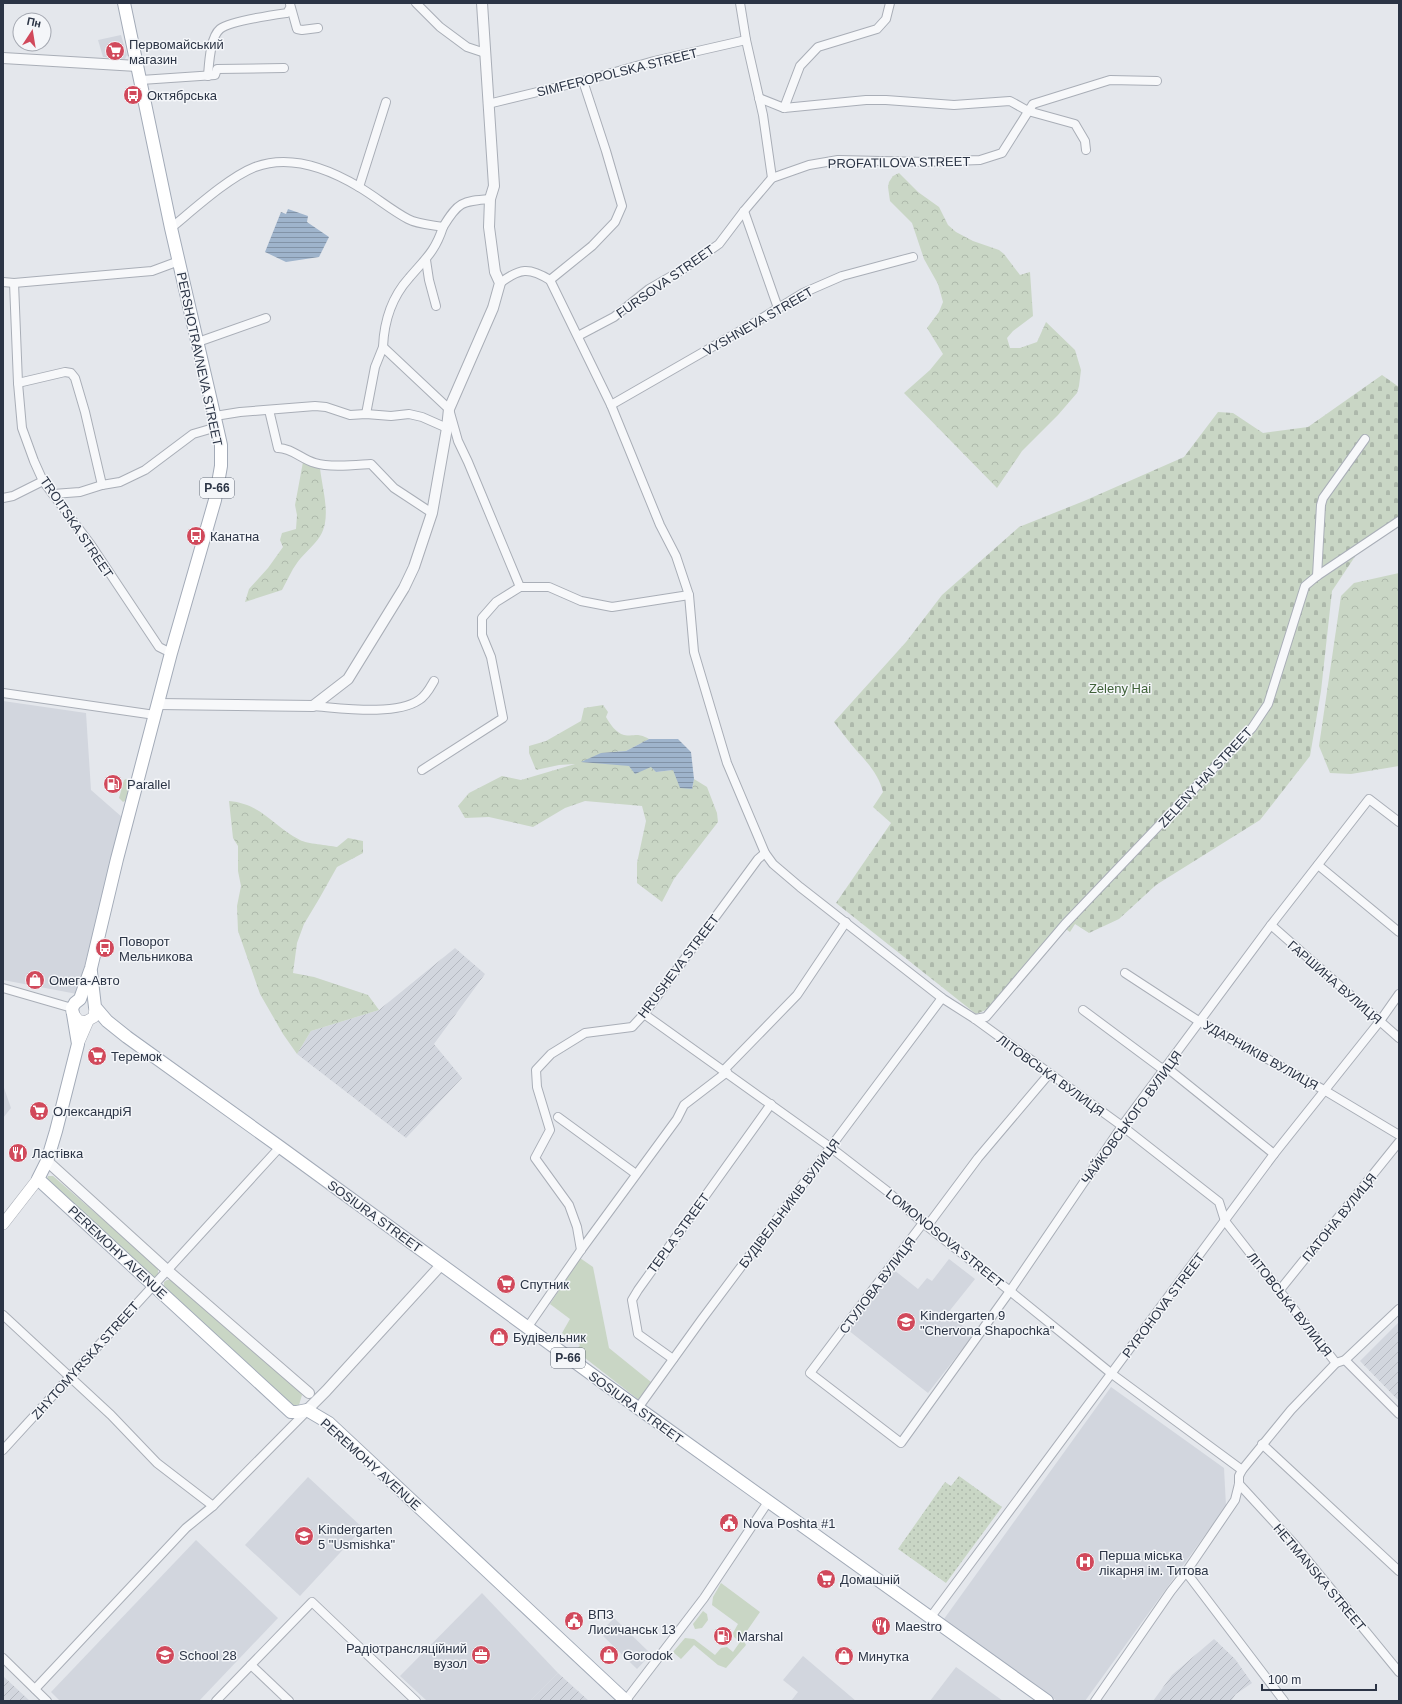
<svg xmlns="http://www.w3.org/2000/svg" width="1402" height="1704" font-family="Arial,sans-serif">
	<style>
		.built { fill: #d2d6de }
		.industrial { fill: url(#industrial-furrows) }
		.green { fill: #c9d6c5 }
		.forest { fill: url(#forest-crowns) }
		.cemetery { fill: url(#cemetery-stones) }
		.park { fill: url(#park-dots) }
		.water { fill: url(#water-rules) }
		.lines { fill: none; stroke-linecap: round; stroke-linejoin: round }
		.minor-casing { stroke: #a9aeb7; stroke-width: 10 }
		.tertiary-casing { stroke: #a9aeb7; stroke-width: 12 }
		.secondary-casing { stroke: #a9aeb7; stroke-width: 12 }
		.primary-casing { stroke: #a3abb8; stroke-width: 14 }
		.minor { stroke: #f7f8fa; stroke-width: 8 }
		.tertiary { stroke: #f7f8fa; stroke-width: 10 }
		.secondary { stroke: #fff; stroke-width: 11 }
		.primary { stroke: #fff; stroke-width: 12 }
		.labels { text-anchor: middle; stroke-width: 3; stroke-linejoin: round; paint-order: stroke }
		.shield { fill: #f4f6f9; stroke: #676e7b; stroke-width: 1 }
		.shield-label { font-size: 12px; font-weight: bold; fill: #2b3445 }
		.poi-label { font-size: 13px; fill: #2b3445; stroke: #f4f6f9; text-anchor: start }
		.street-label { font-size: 13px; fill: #2b3445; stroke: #f4f6f9 }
		.park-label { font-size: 13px; fill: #3f6138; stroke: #f4f6f9 }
	</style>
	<defs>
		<pattern id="industrial-furrows" width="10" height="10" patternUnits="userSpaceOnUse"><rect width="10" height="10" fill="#d2d6de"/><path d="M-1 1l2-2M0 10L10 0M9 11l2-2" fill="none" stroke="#b4b8c0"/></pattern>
		<pattern id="forest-crowns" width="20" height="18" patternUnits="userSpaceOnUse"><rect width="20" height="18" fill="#c9d6c5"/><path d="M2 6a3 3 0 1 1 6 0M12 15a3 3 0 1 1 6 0" fill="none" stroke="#adb8ab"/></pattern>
		<pattern id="cemetery-stones" width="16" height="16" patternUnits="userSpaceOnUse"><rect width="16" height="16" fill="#c9d6c5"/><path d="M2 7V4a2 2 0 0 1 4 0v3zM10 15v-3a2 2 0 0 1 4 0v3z" fill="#adb8ab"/></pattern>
		<pattern id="park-dots" width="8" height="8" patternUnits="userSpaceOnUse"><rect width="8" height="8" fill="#c9d6c5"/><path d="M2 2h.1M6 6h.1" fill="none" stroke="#adb8ab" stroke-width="1.8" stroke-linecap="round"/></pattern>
		<pattern id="water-rules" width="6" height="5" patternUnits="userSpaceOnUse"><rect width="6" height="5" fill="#9fb4cc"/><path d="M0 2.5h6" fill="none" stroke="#8293a7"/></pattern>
	</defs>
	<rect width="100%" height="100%" fill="#e4e7ec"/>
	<!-- built -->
	<g class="built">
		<path d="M121 35 127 55 125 59 103 57 98 40Z"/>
		<path d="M3 701 86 713 91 790 123 818 77 994 3 980Z"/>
		<path d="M3 1085 11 1108 3 1118Z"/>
		<path d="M949 1259 975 1279 947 1314 974 1334 928 1393 848 1330 894 1270 918 1289 927 1278 932 1281Z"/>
		<path d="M1111 1387 1224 1468 1226 1506 1085 1701H1057L944 1619Z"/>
		<path d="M308 1477 363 1528 300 1596 245 1545Z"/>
		<path d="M196 1540 278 1618 199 1701H60L51 1692Z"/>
		<path d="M482 1593 558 1673 530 1701H427L400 1676Z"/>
		<path d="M614 1618 651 1654 637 1669 600 1633Z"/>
		<path d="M803 1656 856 1701H791L798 1692 783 1680Z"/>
		<path d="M956 1667 1003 1701H930Z"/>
	</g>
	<!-- industrial -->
	<g class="industrial">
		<path d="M455 948 485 974 434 1044 462 1078 406 1138 297 1054 311 1031 379 1010Z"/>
		<path d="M1399 1322V1401L1360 1361Z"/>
		<path d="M1214 1639 1235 1659 1252 1683 1236 1694 1231 1701H1153L1172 1675Z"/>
		<path d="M558 1673 589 1701H530Z"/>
		<path d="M3 1676 30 1701H3Z"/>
	</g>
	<!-- green -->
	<g class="green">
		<path d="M126 779 129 780 130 782 126 800 123 802 119 798 124 780Z"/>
		<path d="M48 1176H53L155 1265 158 1269V1275L153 1278 46 1181Z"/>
		<path d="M580 1258 593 1267 609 1348 651 1382 639 1400 576 1351 580 1345 562 1333 570 1319 550 1304Z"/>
		<path d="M167 1280H171L298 1389 302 1395 299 1405 295 1407 290 1406 164 1287V1282Z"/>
		<path d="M721 1583 760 1612 742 1638 746 1645 726 1668 718 1665 694 1645 681 1659 673 1652 685 1638 694 1639 715 1655 721 1648 727 1647 733 1652 740 1642 734 1637 733 1633 738 1624 712 1605 713 1597Z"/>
		<path d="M703 1611 707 1614 708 1620 702 1628 695 1629 693 1624Z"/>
	</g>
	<!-- forest -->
	<g class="forest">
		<path d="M899 173 918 192 939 207 948 225 956 232 973 241 999 250 1004 254 1020 275 1030 272 1033 316 1013 331 1007 338 1010 348H1020L1037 342 1046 322 1075 350 1081 370 1079 386 1077 393 1058 415 1022 451 997 488 904 393 930 370 943 354 927 328 939 312 943 302 938 284 924 259 912 223 890 201 888 187 889 182 893 176Z"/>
		<path d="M303 462 320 468C322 486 328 506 325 523 322 541 307 549 297 563 291 571 287 581 282 590L245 602 249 589 268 568 283 547 280 540 282 533 296 529 297 515 295 505Z"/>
		<path d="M1399 573V766L1351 774 1330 773 1319 746 1341 596 1354 583Z"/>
		<path d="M603 705 608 712 606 717C610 724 616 733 624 735 636 737 636 732 649 739L626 751 603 753 582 762 651 766 656 772 673 770 692 789 694 779 707 787 717 813 718 822 674 879 662 902 637 883V863L646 821 642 806 585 801 565 808 533 827 489 817 465 818 458 806 469 793 502 776 521 780 575 764 559 765 536 770 529 753V746L546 741 581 721 584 708Z"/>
		<path d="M229 801C262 804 273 826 300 840 307 844 328 845 337 847L348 838 363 841V853L337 867 319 899 304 924 297 943 293 973 314 977 368 995 379 1010 311 1031 297 1054 283 1034 260 994 238 931 237 906 241 886 238 871V846L233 838Z"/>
	</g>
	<!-- cemetery -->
	<path class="cemetery" d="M1382 375 1399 387V518L1366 540 1332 591 1321 691 1310 756 1260 820 1156 885 1119 919 1089 933 1075 924 1070 932 1060 925 991 1008 976 1014 836 903 891 823 873 807 883 792C879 775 867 762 856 750 848 741 841 731 834 722L906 642 942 595 1019 527 1084 501 1184 457 1218 412 1233 413 1263 433 1308 427Z"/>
	<!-- park -->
	<path class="park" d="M959 1476 1002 1507 946 1583 898 1549 945 1482 951 1486Z"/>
	<!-- water -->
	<g class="water">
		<path d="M288 209 308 216 307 222 329 237 319 257 286 262 265 252 281 212 286 214Z"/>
		<path d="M649 739H678L691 752 694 779 692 789 680 788 673 770 656 772 651 767 635 774 629 766 581 762 601 753 626 751Z"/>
	</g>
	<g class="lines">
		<!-- minor casing -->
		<g class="minor-casing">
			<g id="minor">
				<path d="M416 3 440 27 467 47 485 53"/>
				<path d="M740 3 746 40 763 115 772 178"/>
				<path d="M290 4 297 29 302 30 318 28"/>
				<path d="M208 76C209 64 210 37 220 29 230 21 273 15 287 13L290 8"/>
				<path d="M141 80 215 75 217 69 284 68"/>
				<path d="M759 98 784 108 866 100H886L954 105 1010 101 1028 111 1075 124 1085 141 1086 150"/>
				<path d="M488 104 583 81 654 61 746 40"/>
				<path d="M784 108 800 66 818 47 877 29 886 19 890 3"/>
				<path d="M359 187 386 102"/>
				<path d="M744 211 778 308"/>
				<path d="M171 228C193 210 229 177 255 167 290 154 329 169 359 187 376 197 391 210 408 219 417 224 432 225 443 227 458 202 462 201 490 199"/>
				<path d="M426 260 429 280 436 306"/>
				<path d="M550 280 611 405 660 525 676 556 689 595 694 652 727 763 765 853 773 864 800 887 942 998 975 1019 1122 1126 1219 1202 1225 1221 1336 1363"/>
				<path d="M3 282 14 283 152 271 179 261"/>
				<path d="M14 283 18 383 22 428 34 461 43 481 91 545 159 647 171 653"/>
				<path d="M500 283C520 268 529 267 550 280L592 246 615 222 622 206 606 151 583 81"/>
				<path d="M578 336 614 317 649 289 682 270 719 244 744 211 772 178 809 165 838 160 925 162 980 160 1002 153 1033 104 1110 80 1157 81"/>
				<path d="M198 342 266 318"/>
				<path d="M383 347C384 322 392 297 409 278 425 259 435 252 443 227"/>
				<path d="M18 383 65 372 71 373 75 378 85 412 102 485"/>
				<path d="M611 405 759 320 803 293 842 276 913 257"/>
				<path d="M269 410 278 448C292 448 301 459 315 463 330 468 355 465 371 464L394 488 432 513"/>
				<path d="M366 414 375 367 383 347 449 409 458 441 468 462 520 587"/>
				<path d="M215 416 240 412 315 406 326 407 350 415 366 414 391 416 409 414 422 417 447 428"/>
				<path d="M53 494 80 492 102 485 120 482 145 470 193 434 217 427"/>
				<path d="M3 498 13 496 43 481"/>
				<path d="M1317 576 1321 505 1323 498 1365 439"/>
				<path d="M3 693 155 715"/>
				<path d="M313 706C341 708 396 716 419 700 426 696 430 688 434 681"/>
				<path d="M422 770 503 718 491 657 482 635V618L496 602 520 587H549L581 601 612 607 689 595"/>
				<path d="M1318 865 1399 932"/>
				<path d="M1271 925 1399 1038"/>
				<path d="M1125 973 1200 1022 1324 1090 1399 1135"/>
				<path d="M3 988 72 1008"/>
				<path d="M1083 1010 1161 1068 1166 1067 1274 1154"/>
				<path d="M644 1014 830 1147 887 1191 923 1223 1010 1291 1112 1374 1242 1470"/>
				<path d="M975 1019 986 1017 1065 924 1252 728 1268 704 1305 586 1317 576 1399 521"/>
				<path d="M724 1070 797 995 846 922"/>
				<path d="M1049 1074 978 1158 931 1221 923 1223 810 1373 901 1443 1010 1291 1122 1126 1271 925 1369 799 1399 822"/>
				<path d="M558 1117 636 1174"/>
				<path d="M581 1250 577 1227 569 1205 535 1158 550 1130 537 1087 536 1070 551 1054 585 1033 632 1027 644 1014 758 859 765 853"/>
				<path d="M1279 1291 1399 1142"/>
				<path d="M3 1315 111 1415 157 1463 213 1506"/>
				<path d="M527 1328 581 1250 677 1119 684 1105 727 1072"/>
				<path d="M673 1359 638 1334 632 1300 638 1290 771 1104"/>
				<path d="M1345 1360 1399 1414"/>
				<path d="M638 1408 702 1319 942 998"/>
				<path d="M1262 1444 1399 1571"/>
				<path d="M3 1450 280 1147"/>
				<path d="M1239 1484 1295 1545 1399 1672"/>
				<path d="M1186 1572 1284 1701"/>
				<path d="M930 1618 1274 1154 1380 1021 1399 994"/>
				<path d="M3 1658 47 1701"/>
				<path d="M251 1665 289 1701"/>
				<path d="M35 1689 186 1528 213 1506 307 1411"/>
				<path d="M626 1700 704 1598 768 1502"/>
				<path d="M216 1701 312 1602 416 1701"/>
				<path d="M1095 1701 1171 1591 1186 1572 1235 1500 1239 1484V1476L1242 1470 1291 1410 1336 1363 1345 1360 1399 1309"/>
			</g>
		</g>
		<!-- tertiary casing -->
		<g class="tertiary-casing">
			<g id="tertiary">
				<path d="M3 58 137 66"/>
				<path d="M158 704 313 706 348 679 404 588 414 567 432 513 447 428 449 409 493 308 500 283 495 272 489 227 490 199 494 186 482 3"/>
				<path d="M47 1161 167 1270 309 1393"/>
				<path d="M307 1410 326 1391 441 1265"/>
			</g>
		</g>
		<!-- secondary casing -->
		<g class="secondary-casing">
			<g id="secondary">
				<path d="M72 1012 78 1020 85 1022 94 1017 95 1007"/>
				<path d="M78 1044 88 1021"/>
				<path d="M3 1224 38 1179"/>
			</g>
		</g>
		<!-- primary casing -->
		<g class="primary-casing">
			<g id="primary">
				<path d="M124 3 171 228 217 427 221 445V466L215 500 171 653 117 859 91 968 80 999 75 1003 72 1008 78 1044 56 1131 47 1161 38 1179 291 1412H297L307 1410 329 1423 626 1701"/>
				<path d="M91 972 95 1007 107 1021 127 1037 280 1147 638 1408 1047 1701"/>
			</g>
		</g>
		<!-- minor -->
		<use href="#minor" class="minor"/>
		<!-- tertiary -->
		<use href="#tertiary" class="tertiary"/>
		<!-- secondary -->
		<use href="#secondary" class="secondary"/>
		<!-- primary -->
		<use href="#primary" class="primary"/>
	</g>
	<!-- icons -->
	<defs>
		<g id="supermarket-disc" transform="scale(1)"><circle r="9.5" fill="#d1495b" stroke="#f4f6f9"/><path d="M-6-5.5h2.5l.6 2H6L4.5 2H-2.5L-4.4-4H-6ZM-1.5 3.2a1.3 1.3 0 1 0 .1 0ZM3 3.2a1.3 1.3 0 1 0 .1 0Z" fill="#fff"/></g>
		<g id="bus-disc" transform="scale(1)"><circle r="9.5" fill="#d1495b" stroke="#f4f6f9"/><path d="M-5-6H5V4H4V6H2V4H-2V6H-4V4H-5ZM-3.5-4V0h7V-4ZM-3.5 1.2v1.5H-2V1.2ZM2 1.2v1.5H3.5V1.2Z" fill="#fff"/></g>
		<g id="fuel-disc" transform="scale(1)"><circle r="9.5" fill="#d1495b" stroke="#f4f6f9"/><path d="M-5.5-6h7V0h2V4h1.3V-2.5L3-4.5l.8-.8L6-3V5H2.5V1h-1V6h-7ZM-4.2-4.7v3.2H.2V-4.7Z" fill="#fff"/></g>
		<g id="shop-disc" transform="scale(1)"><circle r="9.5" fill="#d1495b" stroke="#f4f6f9"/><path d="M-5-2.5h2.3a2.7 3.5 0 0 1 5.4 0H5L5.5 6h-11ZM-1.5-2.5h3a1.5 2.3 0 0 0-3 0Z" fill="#fff"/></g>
		<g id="restaurant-disc" transform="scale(1)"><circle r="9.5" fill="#d1495b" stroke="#f4f6f9"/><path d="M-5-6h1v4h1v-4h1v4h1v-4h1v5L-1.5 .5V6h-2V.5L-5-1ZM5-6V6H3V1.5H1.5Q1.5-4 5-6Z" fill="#fff"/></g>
		<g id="school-disc" transform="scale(1)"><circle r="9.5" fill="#d1495b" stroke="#f4f6f9"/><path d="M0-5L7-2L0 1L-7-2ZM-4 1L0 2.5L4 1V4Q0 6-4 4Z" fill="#fff"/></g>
		<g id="civic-disc" transform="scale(1)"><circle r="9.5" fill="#d1495b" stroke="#f4f6f9"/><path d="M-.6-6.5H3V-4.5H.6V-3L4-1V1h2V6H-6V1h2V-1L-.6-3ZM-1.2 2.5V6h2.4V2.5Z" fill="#fff"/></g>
		<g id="hospital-disc" transform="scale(1)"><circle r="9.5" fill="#d1495b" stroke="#f4f6f9"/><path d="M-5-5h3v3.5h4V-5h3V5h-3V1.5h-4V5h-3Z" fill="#fff"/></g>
		<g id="office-disc" transform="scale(1)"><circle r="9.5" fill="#d1495b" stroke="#f4f6f9"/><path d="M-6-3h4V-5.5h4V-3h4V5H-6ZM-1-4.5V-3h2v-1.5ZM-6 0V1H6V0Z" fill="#fff"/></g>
	</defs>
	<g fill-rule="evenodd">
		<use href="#supermarket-disc" x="115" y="51"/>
		<use href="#bus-disc" x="133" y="95"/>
		<use href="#bus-disc" x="196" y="536"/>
		<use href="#fuel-disc" x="113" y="784"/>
		<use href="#bus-disc" x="105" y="948"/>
		<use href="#shop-disc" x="35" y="980"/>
		<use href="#supermarket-disc" x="97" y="1056"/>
		<use href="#supermarket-disc" x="39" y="1111"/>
		<use href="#restaurant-disc" x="18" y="1153"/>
		<use href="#supermarket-disc" x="506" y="1284"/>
		<use href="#school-disc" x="906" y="1322"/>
		<use href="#shop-disc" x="499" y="1337"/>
		<use href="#civic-disc" x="729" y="1523"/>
		<use href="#school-disc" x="304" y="1536"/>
		<use href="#hospital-disc" x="1085" y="1562"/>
		<use href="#supermarket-disc" x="826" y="1579"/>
		<use href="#civic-disc" x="574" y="1621"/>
		<use href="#restaurant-disc" x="881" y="1626"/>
		<use href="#fuel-disc" x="723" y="1636"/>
		<use href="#school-disc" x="165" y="1655"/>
		<use href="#office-disc" x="481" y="1655"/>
		<use href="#shop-disc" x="609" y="1655"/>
		<use href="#shop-disc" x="844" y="1656"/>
	</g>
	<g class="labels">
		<!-- shield labels -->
		<g class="shield">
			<rect x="200" y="478" width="34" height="20" rx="3"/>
			<rect x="551" y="1348" width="34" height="20" rx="3"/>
		</g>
		<g class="shield-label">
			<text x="217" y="492">Р-66</text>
			<text x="568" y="1362">Р-66</text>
		</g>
		<!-- poi labels -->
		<g class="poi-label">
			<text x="129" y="49">Первомайський<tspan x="129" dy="15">магазин</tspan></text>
			<text x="147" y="100">Октябрська</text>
			<text x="210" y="541">Канатна</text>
			<text x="127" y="789">Parallel</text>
			<text x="119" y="946">Поворот<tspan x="119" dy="15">Мельникова</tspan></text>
			<text x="49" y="985">Омега-Авто</text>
			<text x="111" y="1061">Теремок</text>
			<text x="53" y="1116">ОлександріЯ</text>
			<text x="32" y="1158">Ластівка</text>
			<text x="520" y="1289">Спутник</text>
			<text x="920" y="1320">Kindergarten 9<tspan x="920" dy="15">"Chervona Shapochka"</tspan></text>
			<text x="513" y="1342">Будівельник</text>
			<text x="743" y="1528">Nova Poshta #1</text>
			<text x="318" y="1534">Kindergarten<tspan x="318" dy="15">5 "Usmishka"</tspan></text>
			<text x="1099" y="1560">Перша міська<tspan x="1099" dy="15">лікарня ім. Титова</tspan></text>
			<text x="840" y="1584">Домашній</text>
			<text x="588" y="1619">ВПЗ<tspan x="588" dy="15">Лисичанськ 13</tspan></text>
			<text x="895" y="1631">Maestro</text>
			<text x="737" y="1641">Marshal</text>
			<text x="467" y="1653" text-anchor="end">Радіотрансляційний<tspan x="467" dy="15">вузол</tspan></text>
			<text x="179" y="1660">School 28</text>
			<text x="623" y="1660">Gorodok</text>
			<text x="858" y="1661">Минутка</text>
		</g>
		<!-- street labels -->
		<g class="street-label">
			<text transform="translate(617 72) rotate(-14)" y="5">SIMFEROPOLSKA STREET</text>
			<text transform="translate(899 162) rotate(-1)" y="5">PROFATILOVA STREET</text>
			<text transform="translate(665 281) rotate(-35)" y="5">FURSOVA STREET</text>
			<text transform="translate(758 321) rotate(-30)" y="5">VYSHNEVA STREET</text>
			<text transform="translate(200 359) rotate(78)" y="5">PERSHOTRAVNEVA STREET</text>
			<text transform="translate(77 527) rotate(56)" y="5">TROITSKA STREET</text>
			<text transform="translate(1205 777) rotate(-47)" y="5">ZELENY HAI STREET</text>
			<text transform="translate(678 966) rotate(-53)" y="5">HRUSHEVA STREET</text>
			<text transform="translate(1335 982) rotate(41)" y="5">ГАРШИНА ВУЛИЦЯ</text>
			<text transform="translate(1261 1055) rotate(29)" y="5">УДАРНИКІВ ВУЛИЦЯ</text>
			<text transform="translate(1051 1075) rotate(36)" y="5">ЛІТОВСЬКА ВУЛИЦЯ</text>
			<text transform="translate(1131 1117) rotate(-54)" y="5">ЧАЙКОВСЬКОГО ВУЛИЦЯ</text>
			<text transform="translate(789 1203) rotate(-53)" y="5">БУДІВЕЛЬНИКІВ ВУЛИЦЯ</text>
			<text transform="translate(375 1216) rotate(36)" y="5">SOSIURA STREET</text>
			<text transform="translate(1339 1217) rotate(-51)" y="5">ПАТОНА ВУЛИЦЯ</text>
			<text transform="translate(678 1233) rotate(-54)" y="5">TEPLA STREET</text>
			<text transform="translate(945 1238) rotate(39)" y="5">LOMONOSOVA STREET</text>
			<text transform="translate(118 1252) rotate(43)" y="5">PEREMOHY AVENUE</text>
			<text transform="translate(877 1285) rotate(-53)" y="5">СТУЛОВА ВУЛИЦЯ</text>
			<text transform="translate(1290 1304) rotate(52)" y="5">ЛІТОВСЬКА ВУЛИЦЯ</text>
			<text transform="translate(1163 1305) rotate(-53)" y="5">PYROHOVA STREET</text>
			<text transform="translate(85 1360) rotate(-48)" y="5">ZHYTOMYRSKA STREET</text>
			<text transform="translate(636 1407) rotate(36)" y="5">SOSIURA STREET</text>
			<text transform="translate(371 1464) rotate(42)" y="5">PEREMOHY AVENUE</text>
			<text transform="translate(1320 1577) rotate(50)" y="5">HETMANSKA STREET</text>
		</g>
		<!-- park labels -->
		<g class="park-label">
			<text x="1120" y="693">Zeleny Hai</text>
		</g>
	</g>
	<!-- border -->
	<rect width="1402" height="1704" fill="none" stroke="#2b3445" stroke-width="8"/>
	<!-- north arrow -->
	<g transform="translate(32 32) rotate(12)"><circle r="19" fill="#f4f6f9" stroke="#a4a8b1"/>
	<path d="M0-3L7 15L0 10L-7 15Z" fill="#d1495b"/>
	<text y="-6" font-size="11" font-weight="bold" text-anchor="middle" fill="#2b3445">Пн</text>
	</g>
	<!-- scale -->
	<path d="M1262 1684v6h114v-6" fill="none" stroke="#2b3445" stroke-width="2"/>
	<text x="1268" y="1684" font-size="12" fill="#2b3445" stroke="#f4f6f9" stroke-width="3" paint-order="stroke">100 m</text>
</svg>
